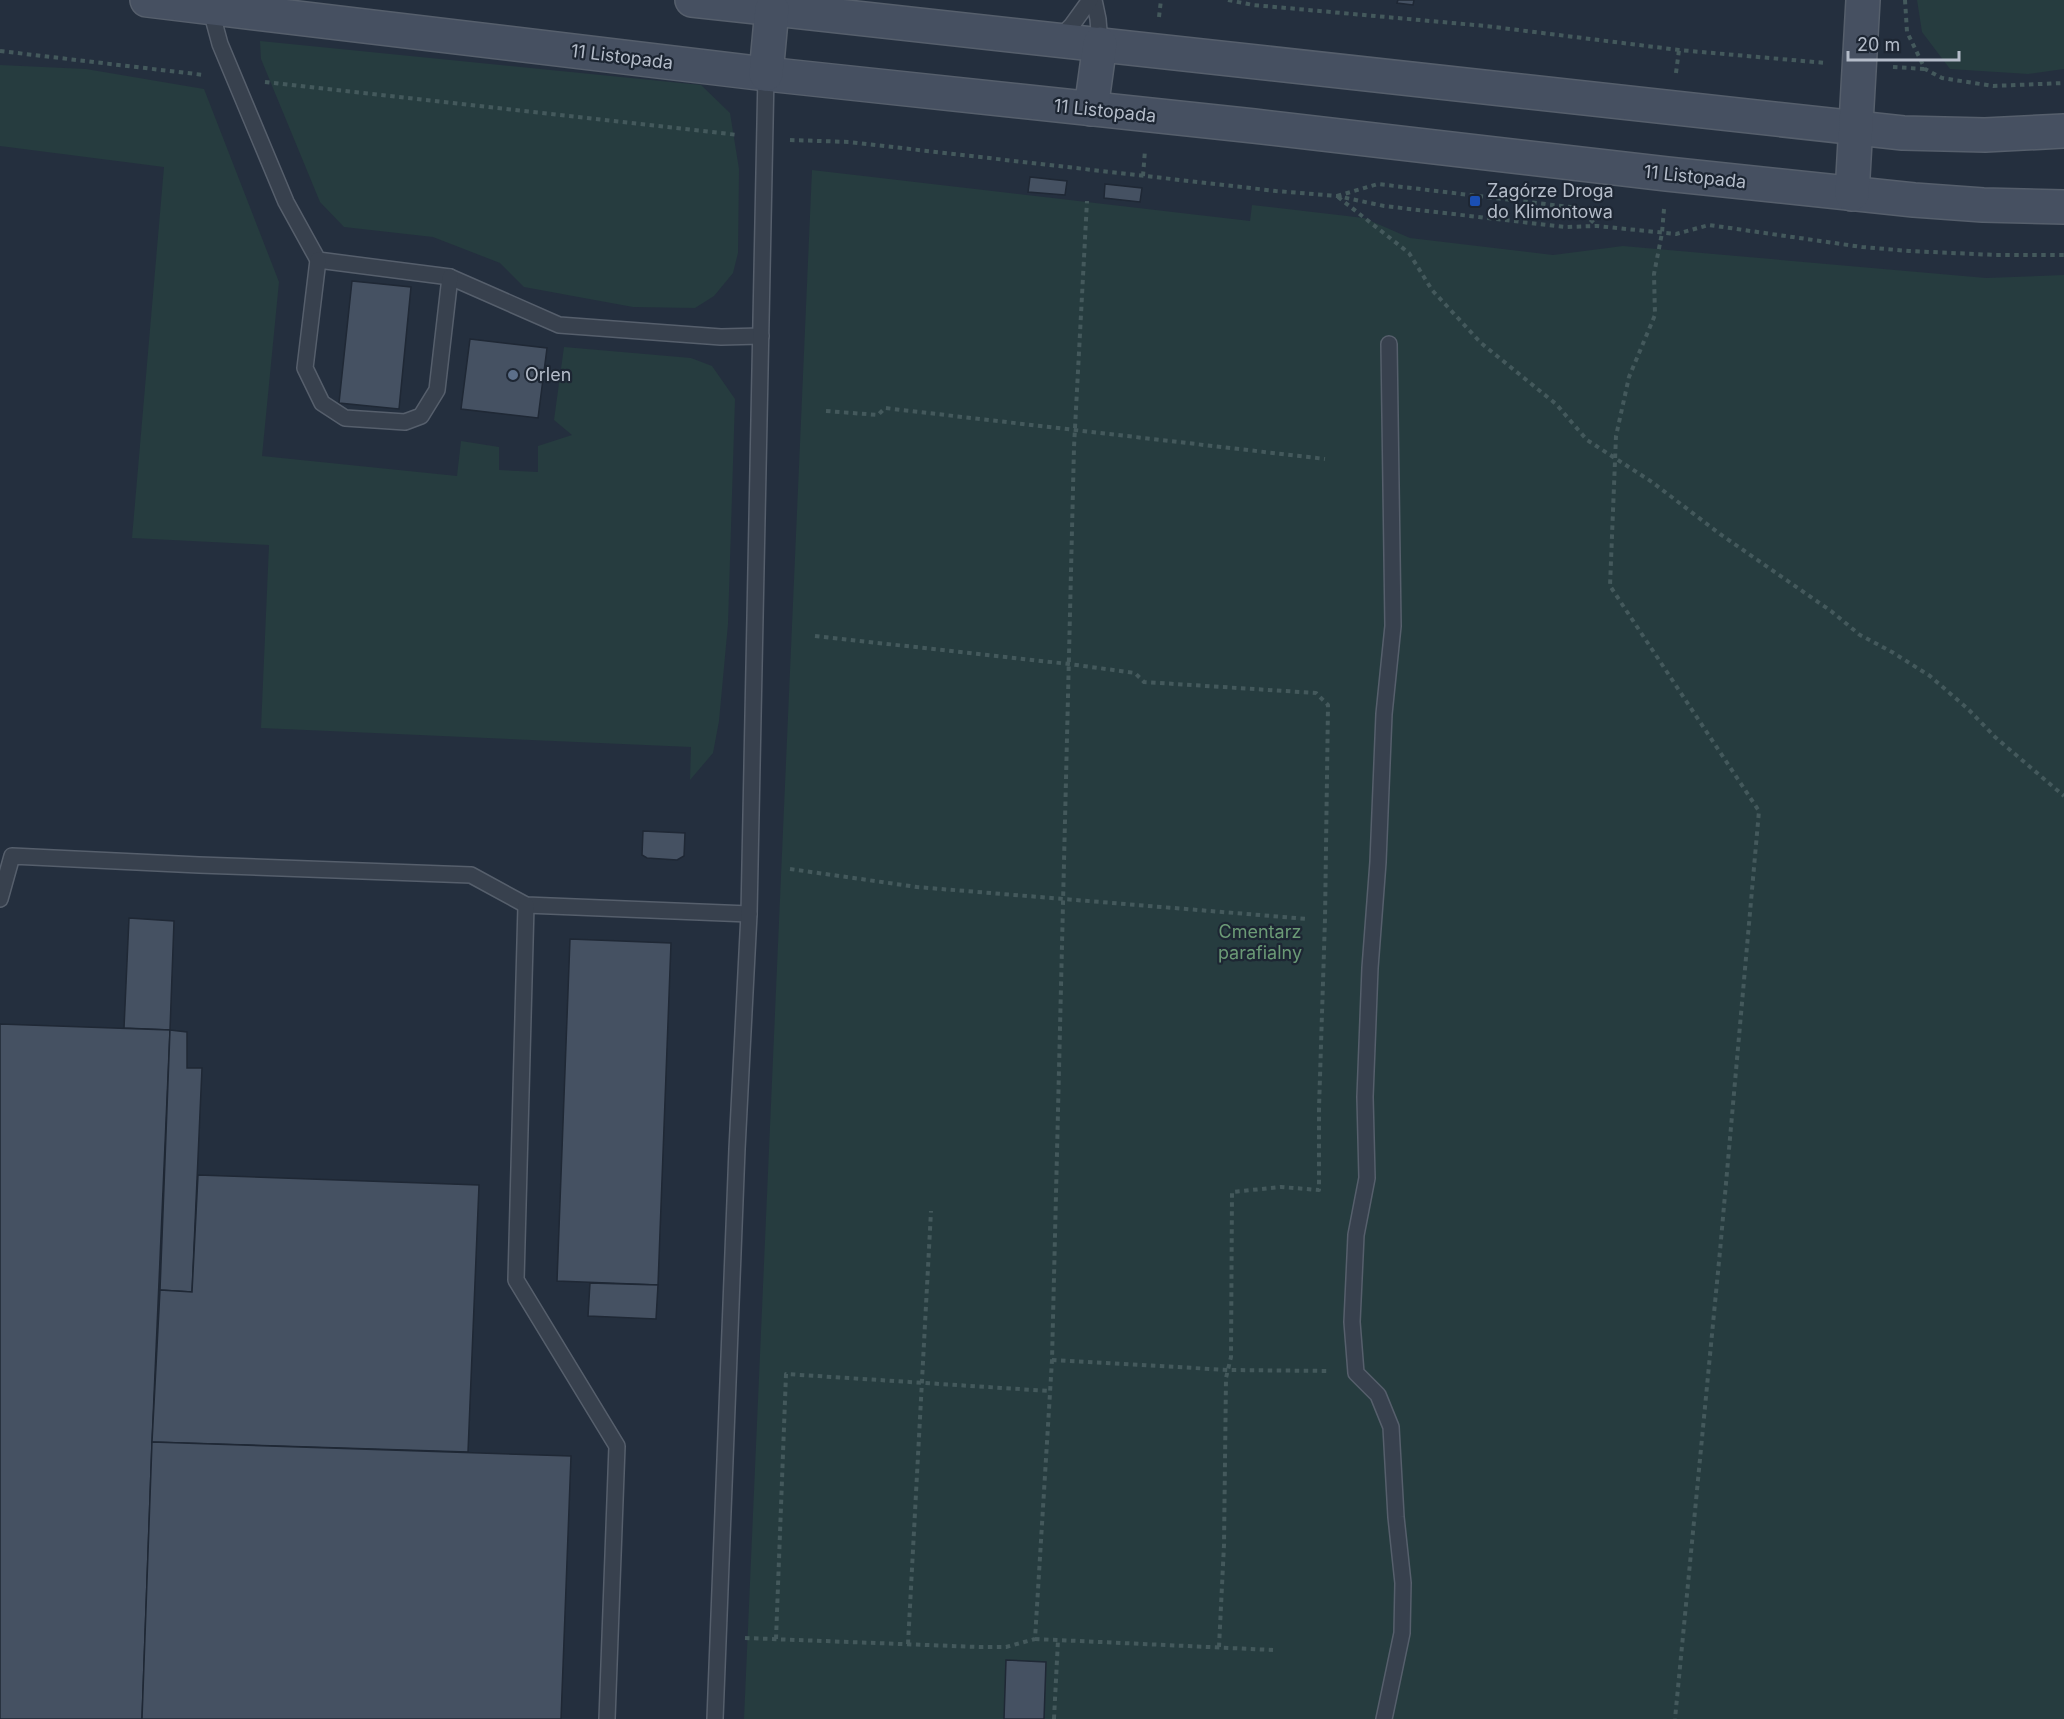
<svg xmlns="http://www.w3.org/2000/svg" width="2064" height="1719" font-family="Inter,sans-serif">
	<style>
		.green { fill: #263c3f }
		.building { fill: #455162; stroke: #1f2835; stroke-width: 1.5 }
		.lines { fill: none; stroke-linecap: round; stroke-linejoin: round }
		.lane-casing { stroke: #565f6c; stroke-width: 18 }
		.secondary-casing { stroke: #565f6c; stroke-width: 36 }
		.path { stroke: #44595c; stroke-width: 4; stroke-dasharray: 4.5 4.5; stroke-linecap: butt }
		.lane { stroke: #38414e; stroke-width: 15 }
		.secondary { stroke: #465061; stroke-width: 33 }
		.transit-dot { fill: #1a4fb4; stroke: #1d2633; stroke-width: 2 }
		.service-dot { fill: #5c6f8a; stroke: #1d2633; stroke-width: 2 }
		.labels { text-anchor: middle; stroke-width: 4.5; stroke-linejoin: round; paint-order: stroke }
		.street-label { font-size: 18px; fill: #b4bcc9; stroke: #1d2633 }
		.poi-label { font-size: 18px; fill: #b4bcc9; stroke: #1d2633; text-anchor: start }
		.park-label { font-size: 18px; fill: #6b9a76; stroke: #1d2633 }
	</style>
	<rect width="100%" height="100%" fill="#242f3e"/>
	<!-- green -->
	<g class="green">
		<path d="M1917 0H2064V69L2028 74 1950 69 1922 32Z"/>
		<path d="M260 41 701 85 730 113 739 169 738 253 733 273 714 296 695 308 633 307 524 287 500 263 433 237 344 227 320 202 261 59Z"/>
		<path d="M0 65 86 69 204 89 279 282 262 456 457 476 461 441 499 447V470L538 472V446L572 435 554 420 564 347 691 358 712 366 735 399 728 624 719 721 713 753 690 780 691 747 261 728 269 545 132 538 164 167 0 146Z"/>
		<path d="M812 170 1250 221 1252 205 1364 218 1410 238 1553 255 1623 246 1986 278 2064 275V1719H744Z"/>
	</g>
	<!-- building -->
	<g class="building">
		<path d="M1398 0H1414L1413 5 1397 3Z"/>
		<path d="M1030 177 1067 181 1065 195 1028 192Z"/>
		<path d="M1105 184 1142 188 1140 202 1104 198Z"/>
		<path d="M352 281 411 287 399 409 339 403Z"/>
		<path d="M470 339 547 348 538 418 461 409Z"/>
		<path d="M643 831 685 833 684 856 677 860 647 858 642 855Z"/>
		<path d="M129 918 174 921 170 1030 124 1028Z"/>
		<path d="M570 939 671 943 658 1285 557 1281Z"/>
		<path d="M0 1024 170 1030 152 1442 142 1719H0Z"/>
		<path d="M170 1030 187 1032V1068H202L192 1292 160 1290Z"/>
		<path d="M198 1175 479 1185 468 1452 152 1442 160 1290 192 1292Z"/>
		<path d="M590 1283 658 1285 656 1319 588 1316Z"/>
		<path d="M152 1442 571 1456 561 1719H142Z"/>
		<path d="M1006 1660 1046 1662 1044 1719H1004Z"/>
	</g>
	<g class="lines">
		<!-- lane casing -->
		<g class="lane-casing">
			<g id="lane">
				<path d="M1094 0 1098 19 1100 44"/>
				<path d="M210 7 220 44 286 202 318 260 450 277 559 325 721 337 761 336"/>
				<path d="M1058 39 1072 25 1090 0"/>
				<path d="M318 260 305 368 322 403 345 418 405 422 421 416 437 390 450 277"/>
				<path d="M0 899 12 856 199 865 471 875 526 905 749 914"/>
				<path d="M526 905 516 1280 617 1446 607 1719"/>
				<path d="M715 1719 737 1149 749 914 766 74"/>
				<path d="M1384 1719 1402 1633 1403 1583 1396 1517 1391 1427 1378 1395 1356 1373 1352 1322 1356 1235 1367 1178 1365 1097 1370 968 1378 862 1384 714 1393 626 1389 344"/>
			</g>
		</g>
		<!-- secondary casing -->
		<g class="secondary-casing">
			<g id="secondary">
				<path d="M147 0 766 74 1254 126 1667 174 1914 200 1983 205 2064 207"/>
				<path d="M692 0 1903 133 1985 135 2064 131"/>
				<path d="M766 74 772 9"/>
				<path d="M1091 109 1100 44"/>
				<path d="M1852 194 1863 0"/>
			</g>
		</g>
		<!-- path -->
		<g class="path">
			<path d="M1228 0 1253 5 1486 26 1679 50 1826 63"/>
			<path d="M1905 0 1907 32 1925 69 1942 78 1993 86 2064 83"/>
			<path d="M1159 17 1161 0"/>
			<path d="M0 51 204 75"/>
			<path d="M1893 67 1925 69"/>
			<path d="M1676 73 1679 50"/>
			<path d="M265 82 738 135"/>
			<path d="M790 140 849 142 1276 191 1337 196 1384 206 1565 227 1597 226 1676 234 1709 225 1862 247 1909 251 1996 255H2064"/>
			<path d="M1143 176 1145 150"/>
			<path d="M1337 196 1378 184 1578 208 1596 225"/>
			<path d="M1338 197 1409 253 1432 290 1481 343 1556 404 1587 440 1652 482 1720 534 1831 611 1860 635 1892 652 1930 676 1968 709 1995 737 2064 796"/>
			<path d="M1664 209 1662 233 1654 274 1655 315 1629 377 1616 436 1610 586 1759 811 1720 1251 1675 1719"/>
			<path d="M826 411 878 415 885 408 1325 459"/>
			<path d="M815 636 1069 664 1135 673 1144 682 1316 693 1328 705 1325 919 1319 1108V1190L1281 1187 1232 1192 1231 1357 1226 1378 1224 1545 1219 1647"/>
			<path d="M790 869 917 887 1308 919"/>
			<path d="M1052 1360 1229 1370 1330 1371"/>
			<path d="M745 1638 979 1647H1006L1035 1639 1052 1360 1074 447 1087 201"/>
			<path d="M776 1639 786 1374 1049 1391"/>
			<path d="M1035 1639 1273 1650"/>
			<path d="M908 1644 931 1211"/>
			<path d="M1054 1719 1058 1640"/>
		</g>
		<!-- lane -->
		<use href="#lane" class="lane"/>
		<!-- secondary -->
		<use href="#secondary" class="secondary"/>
	</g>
	<!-- markers -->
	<rect class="transit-dot" x="1469" y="195" width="12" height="12" rx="3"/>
	<circle class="service-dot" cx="513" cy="375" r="6"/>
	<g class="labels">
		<!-- street labels -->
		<g class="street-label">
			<text transform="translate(622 57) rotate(7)" y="6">11 Listopada</text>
			<text transform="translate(1105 111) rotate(6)" y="6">11 Listopada</text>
			<text transform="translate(1695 177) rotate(6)" y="6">11 Listopada</text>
		</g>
		<!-- poi labels -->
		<g class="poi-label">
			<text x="1487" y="197">Zagórze Droga<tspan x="1487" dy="21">do Klimontowa</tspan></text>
			<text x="525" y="381">Orlen</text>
		</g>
		<!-- park labels -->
		<g class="park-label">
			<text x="1260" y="938">Cmentarz<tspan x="1260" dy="21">parafialny</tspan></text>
		</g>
	</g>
	<!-- scale -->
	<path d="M1848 51v9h111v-9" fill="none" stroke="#b4bcc9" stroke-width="3"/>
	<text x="1857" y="51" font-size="18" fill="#b4bcc9" stroke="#1d2633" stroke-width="4.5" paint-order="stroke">20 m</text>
</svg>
